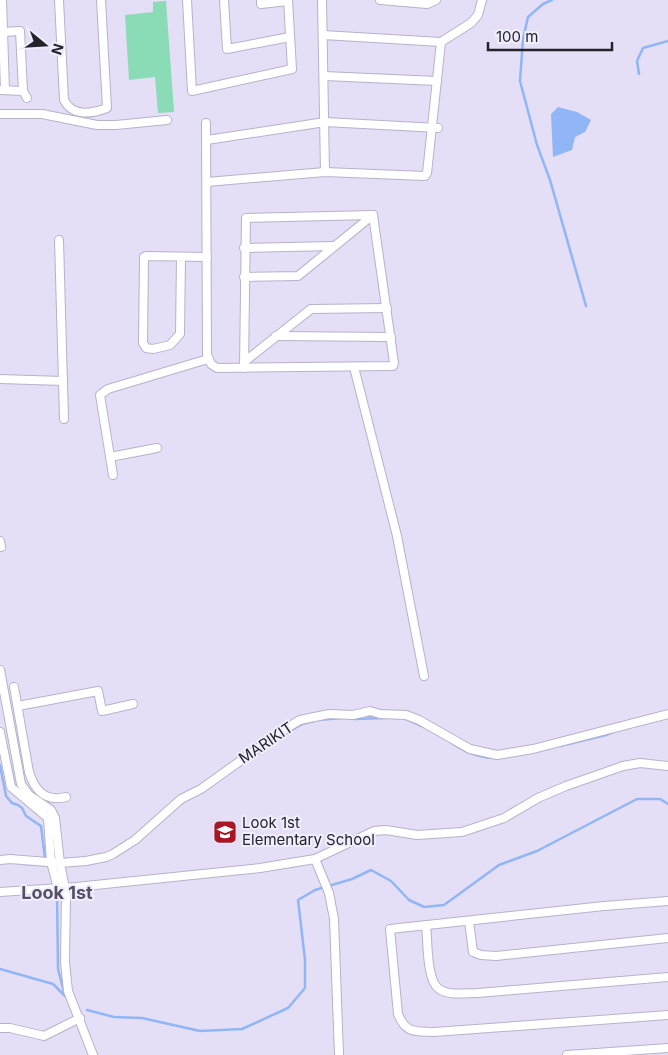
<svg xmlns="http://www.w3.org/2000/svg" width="668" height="1055" font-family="Inter,sans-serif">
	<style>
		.green { fill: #89dcb6 }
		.water { fill: #91b6f5 }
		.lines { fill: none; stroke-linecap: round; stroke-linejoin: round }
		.stream { stroke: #91b6f5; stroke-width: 2.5 }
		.minor-casing { stroke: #b7b2c9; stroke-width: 10 }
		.minor { stroke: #fff; stroke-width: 8 }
		.labels { text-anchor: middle; stroke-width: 4; stroke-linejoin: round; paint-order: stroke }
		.street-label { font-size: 15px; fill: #24222b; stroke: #f0eefc }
		.poi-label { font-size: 15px; fill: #24222b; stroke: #f0eefc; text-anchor: start }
		.quarter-label { font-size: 18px; font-weight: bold; fill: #565165; stroke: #f0eefc }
	</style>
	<rect width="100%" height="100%" fill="#e4dff7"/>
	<!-- green -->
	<path class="green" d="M166 1 174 112 158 113 155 77 129 80 125 15 153 12V2Z"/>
	<!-- water -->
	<path class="water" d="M558 107 577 112 591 120 585 132 575 137 572 150 553 157 551 114Z"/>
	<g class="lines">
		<!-- stream -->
		<g class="stream">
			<path d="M552 0 543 4 528 17 523 39 520 81 537 145 550 180 586 306"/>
			<path d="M639 74 637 61 643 48 668 41"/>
			<path d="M349 718 354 719 386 718"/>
			<path d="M404 718 424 727"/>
			<path d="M319 720 341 718"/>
			<path d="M285 734 302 724 314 721"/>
			<path d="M448 740C462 751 475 757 493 758"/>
			<path d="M560 746 606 735 615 731"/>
			<path d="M0 765 6 796 12 803 18 805 22 808 26 816 41 826 45 858"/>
			<path d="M24 864 43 865"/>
			<path d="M57 893 58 969 65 996"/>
			<path d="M0 969 53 984 64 995"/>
			<path d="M87 1010 114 1017 142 1018 200 1031 242 1029 288 1008 305 988V960L298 900 315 890 352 879 371 870 391 881 409 900 424 907 444 905 499 865 537 851 637 799H660L668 804"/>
		</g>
		<!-- minor casing -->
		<g class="minor-casing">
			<g id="minor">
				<path d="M2 0 5 90"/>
				<path d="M59 0 64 100C73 117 91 114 107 108L101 0"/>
				<path d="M187 0 192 91 292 69 288 0"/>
				<path d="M224 0 227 49 290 37"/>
				<path d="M261 0V4L288 1"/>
				<path d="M322 0 325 172"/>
				<path d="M380 0 427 4 436 0"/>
				<path d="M3 32 20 31 23 91 27 98"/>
				<path d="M323 35 441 42 471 23 478 15 482 0"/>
				<path d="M324 76 437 81"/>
				<path d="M0 90 23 91"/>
				<path d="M0 114H42L97 125H116L167 120"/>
				<path d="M206 123 207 354 211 364 217 368 393 366 394 363 373 215"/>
				<path d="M207 140 325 122 438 128"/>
				<path d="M207 182 325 172 425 176 427 173 441 42"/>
				<path d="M59 240 64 419"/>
				<path d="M244 248 334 246"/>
				<path d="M181 257 180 334 170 345 153 349 146 348 143 343 144 257 146 256 207 257"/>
				<path d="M244 277 298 276 373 215"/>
				<path d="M276 336 391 337"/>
				<path d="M244 362 311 309 387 308"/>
				<path d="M354 367 397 536 424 676"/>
				<path d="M244 368 246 218 373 215"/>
				<path d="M0 379 63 381"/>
				<path d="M110 457 157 448"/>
				<path d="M113 475 100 395 108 389 208 359"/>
				<path d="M0 541 1 547"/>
				<path d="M0 670 21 784 29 795 51 810 55 818 60 863 66 894 65 962 68 991 93 1055"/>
				<path d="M14 687 29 772C35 791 45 802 66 797"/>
				<path d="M18 706 98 691 102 711 133 704"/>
				<path d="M0 732 11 787 48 818 51 862 58 888 60 889"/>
				<path d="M315 859 329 893 334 919 339 1055"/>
				<path d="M0 860 10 859 60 863 86 861 106 857 113 854 135 840 181 799 201 789 285 729 300 720 329 714 353 715 370 711 380 714 406 715 419 720 470 749 497 755 533 749 668 714"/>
				<path d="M0 892 76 887 260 868 315 859 374 831 386 830 417 835 462 832 504 818 538 798 566 786 623 766 640 763 668 766"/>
				<path d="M668 901 604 906 390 929 398 1014C406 1034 415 1031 434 1032L668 1015"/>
				<path d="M469 921 473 952 481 955 496 956 668 938"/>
				<path d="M426 925C428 940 426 980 439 989 449 996 466 993 478 993L668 977"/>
				<path d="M0 1028H10L44 1036 80 1018"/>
				<path d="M567 1055 668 1048"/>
			</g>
		</g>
		<!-- minor -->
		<use href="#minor" class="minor"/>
	</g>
	<!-- icons -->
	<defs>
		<g id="school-square" transform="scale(1.25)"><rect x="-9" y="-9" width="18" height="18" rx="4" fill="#aa1524" stroke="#f0eefc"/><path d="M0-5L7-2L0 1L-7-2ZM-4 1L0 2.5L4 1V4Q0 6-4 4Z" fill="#fff"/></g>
	</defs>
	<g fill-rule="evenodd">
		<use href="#school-square" x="225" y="832"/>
	</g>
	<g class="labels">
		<!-- street labels -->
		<g class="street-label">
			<text transform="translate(266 743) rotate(-34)" y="5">MARIKIT</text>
		</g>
		<!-- poi labels -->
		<g class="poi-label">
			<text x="242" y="828">Look 1st<tspan x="242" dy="17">Elementary School</tspan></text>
		</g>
		<!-- quarter labels -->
		<g class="quarter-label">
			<text x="57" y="899">Look 1st</text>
		</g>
	</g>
	<!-- north arrow -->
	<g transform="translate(45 45) rotate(108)" stroke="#f0eefc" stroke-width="4" paint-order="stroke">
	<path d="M0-4L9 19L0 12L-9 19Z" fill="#24222b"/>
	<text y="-8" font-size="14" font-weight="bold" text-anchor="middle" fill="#24222b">N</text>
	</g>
	<!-- scale -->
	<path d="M488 42v8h124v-8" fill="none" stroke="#24222b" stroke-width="2.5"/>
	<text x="496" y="42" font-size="15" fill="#24222b" stroke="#f0eefc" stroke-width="4" paint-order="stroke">100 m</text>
</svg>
